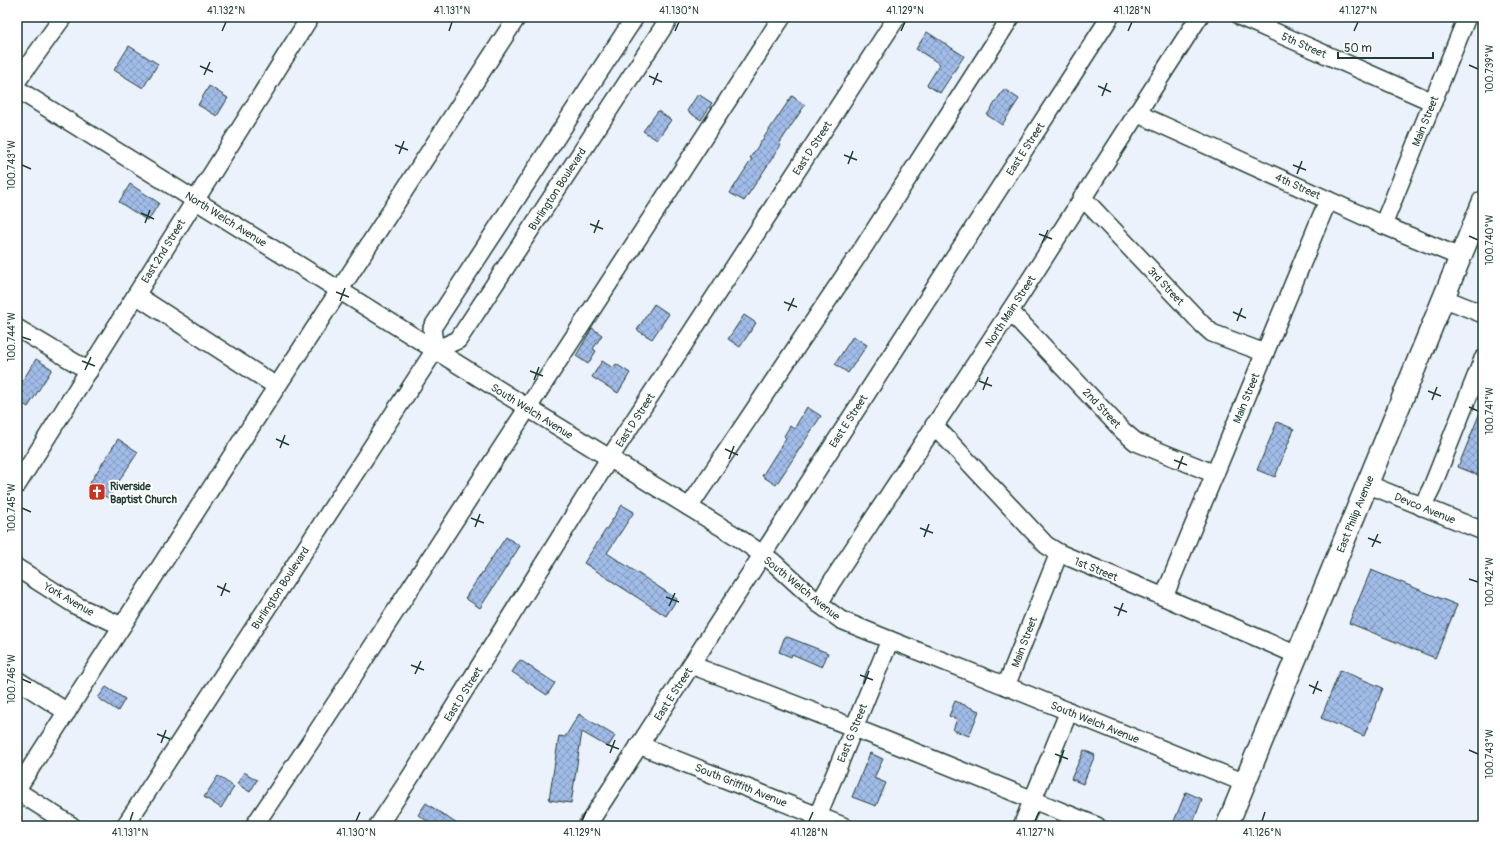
<svg xmlns="http://www.w3.org/2000/svg" width="1500" height="843" font-family="Pangolin,sans-serif">
	<style>
		.building { fill: url(#building-cross-hatch); stroke: #1f3d34 }
		.lines { fill: none; stroke-linecap: round; stroke-linejoin: round }
		.minor-casing { stroke: #1f3d34; stroke-width: 20 }
		.major-casing { stroke: #1f3d34; stroke-width: 24 }
		.minor { stroke: #fff; stroke-width: 17 }
		.major { stroke: #fff; stroke-width: 21 }
		.ticks { fill: none; stroke: #1f3d34; stroke-width: 1.5 }
		.labels { text-anchor: middle; stroke-width: 4; stroke-linejoin: round; paint-order: stroke }
		.street-label { font-size: 11px; fill: #1f3d34; stroke: #fff }
		.poi-label { font-size: 11px; font-weight: bold; fill: #1f3d34; stroke: #fff; text-anchor: start }
		.neatline { fill: none; stroke: #1f3d34; stroke-width: 1.5 }
		.ticks-label { font-size: 10px; text-anchor: middle; fill: #1f3d34 }
	</style>
	<defs>
		<pattern id="building-cross-hatch" width="8" height="8" patternUnits="userSpaceOnUse"><rect width="8" height="8" fill="#a2bce9"/><path d="M0 0l8 8M0 8l8-8" fill="none" stroke="#839abe"/></pattern>
	</defs>
	<rect width="100%" height="100%" fill="#ecf2fb"/>
	<filter id="ink" filterUnits="userSpaceOnUse"><feTurbulence type="fractalNoise" baseFrequency=".025" numOctaves="2"/><feDisplacementMap in="SourceGraphic" scale="8" xChannelSelector="R" yChannelSelector="G"/><feConvolveMatrix kernelMatrix="1 2 1 2 8 2 1 2 1" color-interpolation-filters="sRGB"/></filter>
	<g filter="url(#ink)">
		<!-- building -->
		<g class="building">
			<path d="M927 32 964 56 940 93 927 85 940 64 916 49Z"/>
			<path d="M129 46 158 64 143 88 114 70Z"/>
			<path d="M209 86 228 98 217 116 198 105Z"/>
			<path d="M1004 89 1019 99 1002 125 987 115Z"/>
			<path d="M698 94 712 103 701 120 687 111Z"/>
			<path d="M792 96 805 105 779 144 781 145 744 201 730 193 752 159 750 158Z"/>
			<path d="M658 111 671 120 657 140 643 131Z"/>
			<path d="M130 184 159 203 148 221 119 202Z"/>
			<path d="M654 304 669 314 652 339 637 330Z"/>
			<path d="M744 315 756 323 740 347 728 339Z"/>
			<path d="M592 328 602 335 593 349 596 351 588 364 576 356Z"/>
			<path d="M853 336 867 345 848 373 835 364Z"/>
			<path d="M36 359 52 369 28 407 17 400V390Z"/>
			<path d="M602 361 613 368 616 364 630 373 618 393 592 377Z"/>
			<path d="M1483 405V477L1458 467Z"/>
			<path d="M807 407 821 416 776 485 762 476 786 438 784 436 790 426 794 429Z"/>
			<path d="M1277 422 1294 429 1275 477 1257 470Z"/>
			<path d="M118 439 138 452 108 498 88 486Z"/>
			<path d="M622 505 634 512 607 553 677 599 666 616 584 563Z"/>
			<path d="M506 537 520 546 480 608 465 598Z"/>
			<path d="M1371 570 1457 605 1435 658 1349 623Z"/>
			<path d="M785 636 828 653 822 667 792 654 791 657 779 652Z"/>
			<path d="M520 660 555 683 547 695 512 672Z"/>
			<path d="M1340 670 1383 688 1364 736 1321 718Z"/>
			<path d="M106 687 125 699 118 711 98 698Z"/>
			<path d="M955 701 979 711 969 736 953 730 957 719 949 716Z"/>
			<path d="M579 714 615 736 608 747 582 732 571 803 549 800 559 736 565 737Z"/>
			<path d="M1084 750 1095 755 1083 784 1071 779Z"/>
			<path d="M870 753 883 759 874 778 886 783 876 806 852 797Z"/>
			<path d="M244 772 257 780 250 792 237 784Z"/>
			<path d="M218 776 234 787 221 808 204 797Z"/>
			<path d="M1186 792 1202 799 1192 826H1172Z"/>
			<path d="M426 803 460 826H435L418 815Z"/>
		</g>
		<g class="lines">
			<!-- minor casing -->
			<g class="minor-casing">
				<g id="minor">
					<path d="M1241 17 1433 102"/>
					<path d="M17 81 63 17"/>
					<path d="M17 89 528 408 736 536 773 562 819 604 841 620 890 640 1006 686 1245 783"/>
					<path d="M1136 113 1383 225 1460 257"/>
					<path d="M1082 197 1203 325 1212 333 1265 353"/>
					<path d="M1383 225 1467 17"/>
					<path d="M136 295 276 386"/>
					<path d="M1443 298 1483 314"/>
					<path d="M1010 311 1123 431 1136 442 1215 474"/>
					<path d="M17 328 89 371"/>
					<path d="M435 350 432 328 635 17"/>
					<path d="M934 425 1046 545 1059 553 1164 597 1297 655"/>
					<path d="M1367 484 1483 531"/>
					<path d="M17 485 310 17"/>
					<path d="M689 507 865 245 1011 17"/>
					<path d="M1422 507 1432 487 1483 359"/>
					<path d="M17 568 77 606 122 626"/>
					<path d="M1164 597 1328 200"/>
					<path d="M819 604 831 583 1010 311 1199 17"/>
					<path d="M691 665C828 716 962 771 1097 826"/>
					<path d="M17 680 67 712"/>
					<path d="M1006 686 1059 553"/>
					<path d="M639 745 843 826"/>
					<path d="M17 789C183 531 349 274 517 17"/>
					<path d="M17 791 72 826"/>
					<path d="M814 825 890 640"/>
					<path d="M125 826 435 350 458 340 670 17"/>
					<path d="M254 826 311 741 782 17"/>
					<path d="M378 826 411 776 609 459 897 17"/>
					<path d="M587 826 1110 17"/>
					<path d="M1022 826 1069 711"/>
				</g>
			</g>
			<!-- major casing -->
			<g class="major-casing">
				<path id="major" d="M1227 826 1483 202"/>
			</g>
			<!-- minor -->
			<use href="#minor" class="minor"/>
			<!-- major -->
			<use href="#major" class="major"/>
		</g>
	</g>
	<!-- ticks -->
	<path class="ticks" d="M222 31 226 22M449 31 452 22M675 31 679 22M901 31 905 22M1128 31 1132 22M1354 31 1358 22M1469 65 1478 69M200 66 213 72M204 75 210 62M649 76 662 82M653 85 658 73M1098 86 1111 92M1102 96 1107 83M395 145 408 150M399 154 404 141M844 155 857 160M848 164 853 151M22 165 31 169M1293 165 1306 170M1297 174 1302 161M141 213 154 219M145 223 150 210M590 224 603 229M594 233 599 220M1039 234 1052 239M1469 236 1478 240M1042 243 1048 230M336 292 349 297M340 301 345 288M784 302 797 307M788 311 794 298M1233 312 1246 318M1237 321 1242 308M22 337 31 340M82 361 95 366M85 370 91 357M530 371 543 376M534 380 539 367M979 381 992 386M983 390 988 377M1428 391 1441 396M1432 400 1437 387M1469 407 1478 411M276 439 289 445M280 448 285 435M725 449 738 455M729 459 734 446M1174 460 1187 465M1178 469 1183 456M22 508 31 512M471 518 484 523M475 527 480 514M920 528 933 533M924 537 929 524M1368 538 1381 543M1372 547 1378 534M1469 579 1478 582M217 586 230 592M221 596 226 583M666 597 679 602M669 606 675 593M1114 607 1127 612M1118 616 1123 603M411 665 424 670M415 674 421 661M860 675 873 680M22 679 31 683M864 684 869 671M1309 685 1322 691M1313 694 1318 681M157 734 170 739M161 743 166 730M606 744 619 749M1469 750 1478 754M610 753 615 740M1055 754 1068 759M1059 763 1064 750M130 821 133 812M356 821 360 812M582 821 586 812M809 821 813 812M1035 821 1039 812M1262 821 1265 812"/>
	<!-- icons -->
	<defs>
		<g id="church-square" transform="scale(0.9)"><rect x="-9" y="-9" width="18" height="18" rx="4" fill="#c8321e" stroke="#fff"/><path d="M-1.2-6h2.4v3.5h3.3v2.4h-3.3V6h-2.4V-.1h-3.3v-2.4h3.3Z" fill="#fff"/></g>
	</defs>
	<g fill-rule="evenodd">
		<use href="#church-square" x="97" y="492"/>
	</g>
	<g class="labels">
		<!-- street labels -->
		<g class="street-label">
			<text transform="translate(1304 45) rotate(24)" y="4">5th Street</text>
			<text transform="translate(1425 121) rotate(-68)" y="4">Main Street</text>
			<text transform="translate(812 148) rotate(-57)" y="4">East D Street</text>
			<text transform="translate(1025 149) rotate(-57)" y="4">East E Street</text>
			<text transform="translate(1298 186) rotate(24)" y="4">4th Street</text>
			<text transform="translate(557 189) rotate(-57)" y="4">Burlington Boulevard</text>
			<text transform="translate(226 219) rotate(32)" y="4">North Welch Avenue</text>
			<text transform="translate(163 251) rotate(-58)" y="4">East 2nd Street</text>
			<text transform="translate(1166 286) rotate(47)" y="4">3rd Street</text>
			<text transform="translate(1010 311) rotate(-57)" y="4">North Main Street</text>
			<text transform="translate(1246 398) rotate(-68)" y="4">Main Street</text>
			<text transform="translate(1102 408) rotate(47)" y="4">2nd Street</text>
			<text transform="translate(532 411) rotate(32)" y="4">South Welch Avenue</text>
			<text transform="translate(635 420) rotate(-57)" y="4">East D Street</text>
			<text transform="translate(848 421) rotate(-57)" y="4">East E Street</text>
			<text transform="translate(1425 508) rotate(22)" y="4">Devco Avenue</text>
			<text transform="translate(1355 514) rotate(-68)" y="4">East Philip Avenue</text>
			<text transform="translate(1096 569) rotate(22)" y="4">1st Street</text>
			<text transform="translate(280 588) rotate(-57)" y="4">Burlington Boulevard</text>
			<text transform="translate(802 588) rotate(39)" y="4">South Welch Avenue</text>
			<text transform="translate(69 599) rotate(30)" y="4">York Avenue</text>
			<text transform="translate(1024 642) rotate(-69)" y="4">Main Street</text>
			<text transform="translate(463 694) rotate(-58)" y="4">East D Street</text>
			<text transform="translate(673 694) rotate(-57)" y="4">East E Street</text>
			<text transform="translate(1095 722) rotate(22)" y="4">South Welch Avenue</text>
			<text transform="translate(852 733) rotate(-68)" y="4">East G Street</text>
			<text transform="translate(741 785) rotate(22)" y="4">South Griffith Avenue</text>
		</g>
		<!-- poi labels -->
		<g class="poi-label">
			<text x="110" y="490">Riverside<tspan x="110" dy="13">Baptist Church</tspan></text>
		</g>
	</g>
	<!-- margin -->
	<rect width="1500" height="843" fill="none" stroke="#fff" stroke-width="44"/>
	<!-- scale -->
	<path d="M1338 52v6h95v-6" fill="none" stroke="#1f3d34" stroke-width="2"/>
	<text x="1344" y="52" font-size="12" fill="#1f3d34" stroke="#ffffff" stroke-width="3" paint-order="stroke">50 m</text>
	<rect x="22" y="22" width="1456" height="799" class="neatline"/>
	<g class="ticks-label">
		<text x="226" y="14">41.132°N</text>
		<text x="452" y="14">41.131°N</text>
		<text x="679" y="14">41.130°N</text>
		<text x="905" y="14">41.129°N</text>
		<text x="1132" y="14">41.128°N</text>
		<text x="1358" y="14">41.127°N</text>
		<text transform="translate(1489 69) rotate(-90)" y="4">100.739°W</text>
		<text transform="translate(11 165) rotate(-90)" y="4">100.743°W</text>
		<text transform="translate(1489 240) rotate(-90)" y="4">100.740°W</text>
		<text transform="translate(11 337) rotate(-90)" y="4">100.744°W</text>
		<text transform="translate(1489 411) rotate(-90)" y="4">100.741°W</text>
		<text transform="translate(11 508) rotate(-90)" y="4">100.745°W</text>
		<text transform="translate(1489 582) rotate(-90)" y="4">100.742°W</text>
		<text transform="translate(11 679) rotate(-90)" y="4">100.746°W</text>
		<text transform="translate(1489 754) rotate(-90)" y="4">100.743°W</text>
		<text x="130" y="836">41.131°N</text>
		<text x="356" y="836">41.130°N</text>
		<text x="582" y="836">41.129°N</text>
		<text x="809" y="836">41.128°N</text>
		<text x="1035" y="836">41.127°N</text>
		<text x="1262" y="836">41.126°N</text>
	</g>
</svg>
